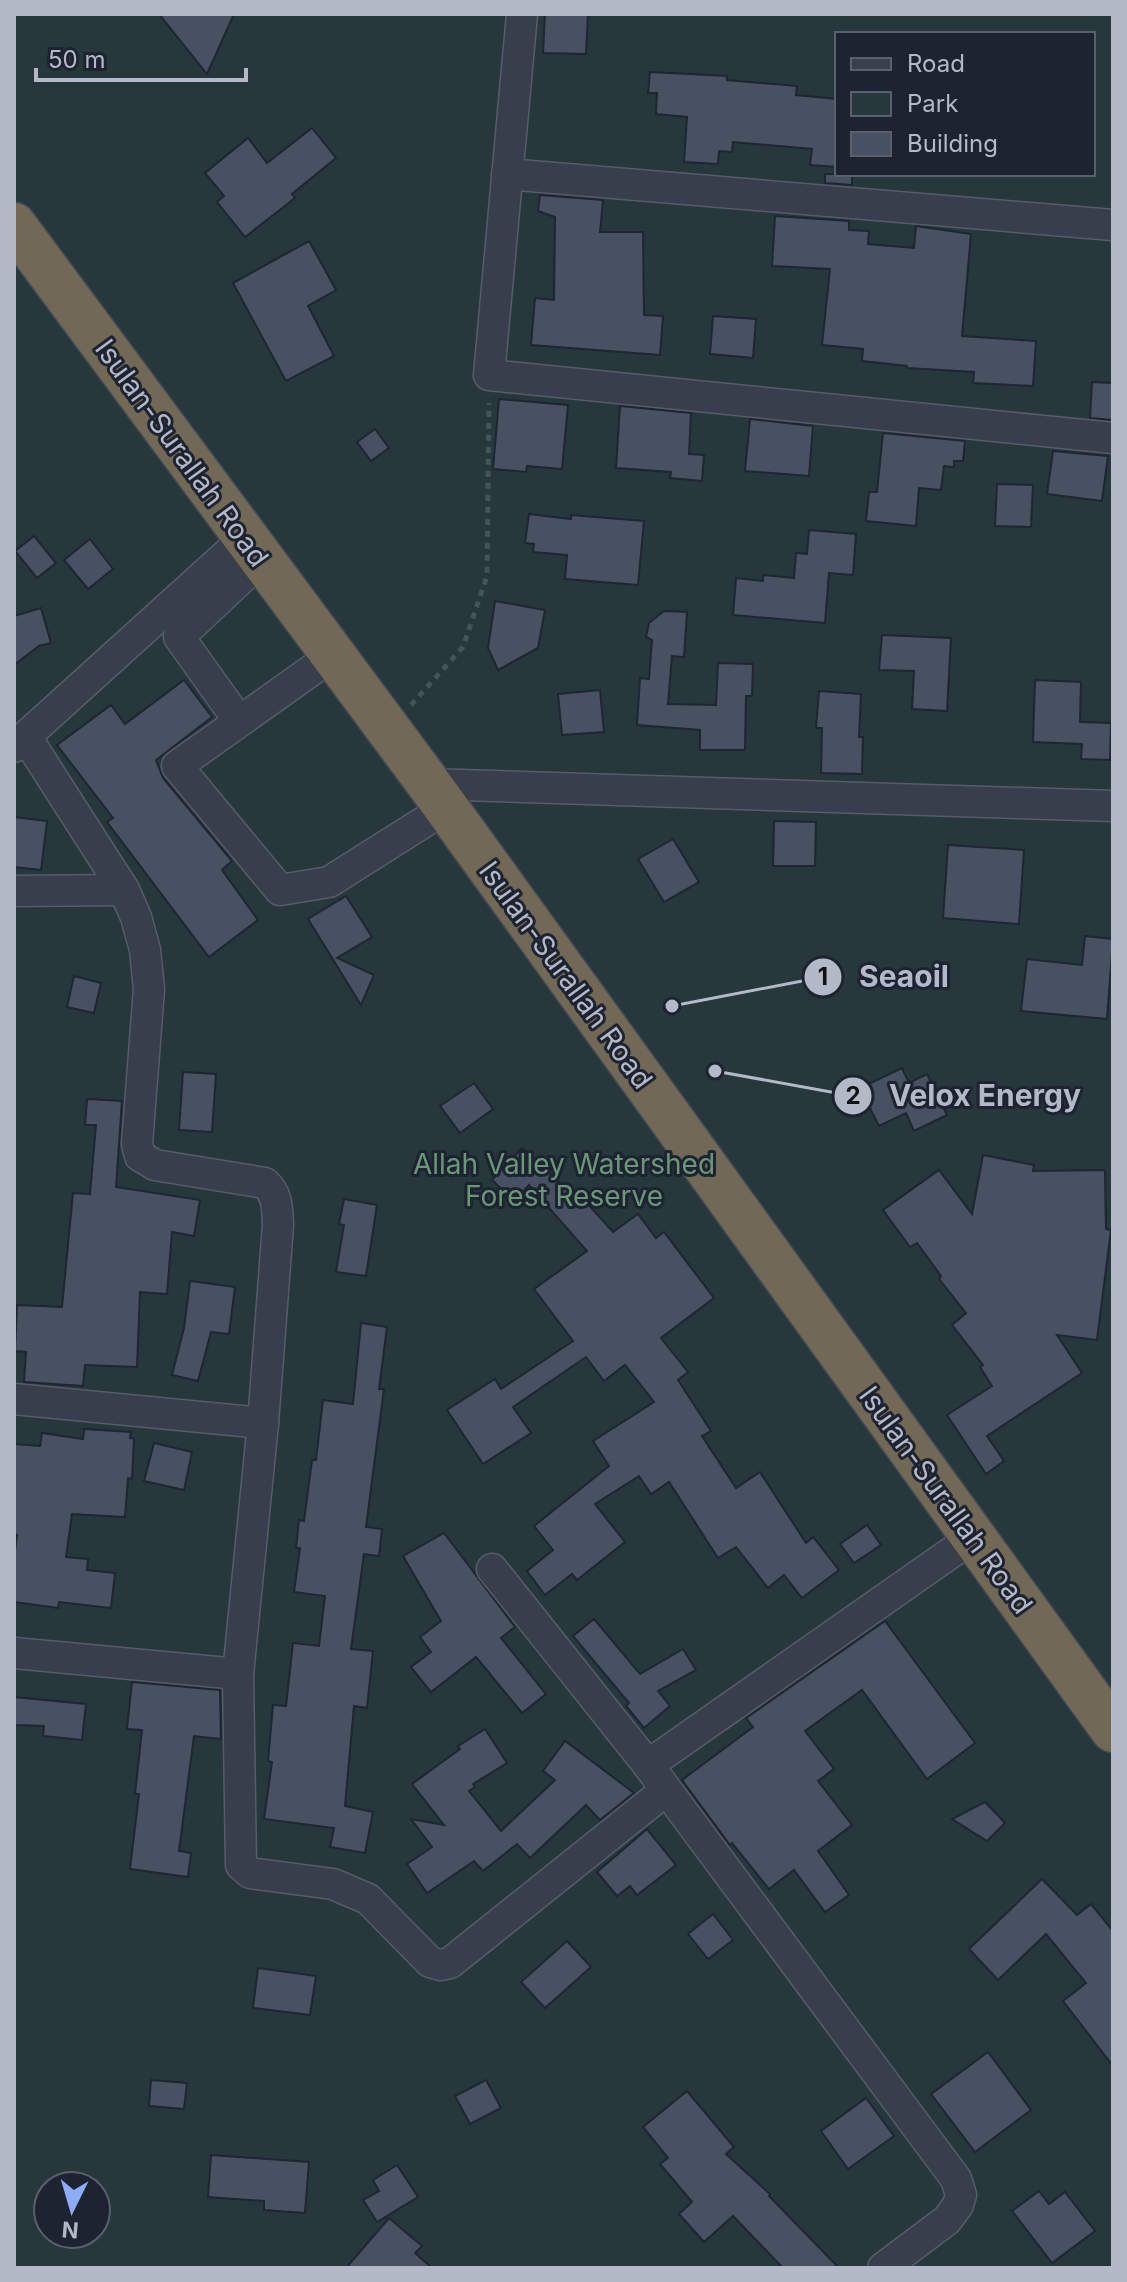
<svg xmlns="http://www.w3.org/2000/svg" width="1127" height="2282" font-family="Inter,sans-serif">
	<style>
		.green { fill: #26383c; fill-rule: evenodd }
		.building { fill: #485162; stroke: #1f2532; stroke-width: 2 }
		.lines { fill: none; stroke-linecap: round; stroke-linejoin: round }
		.minor-casing { stroke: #565c69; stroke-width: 33 }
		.highway-casing { stroke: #434956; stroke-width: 47 }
		.path { stroke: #445559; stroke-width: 5; stroke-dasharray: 6 6; stroke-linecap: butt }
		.minor { stroke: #383e4b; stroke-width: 30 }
		.highway { stroke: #716855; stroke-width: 44 }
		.labels { text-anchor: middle; stroke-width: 6; stroke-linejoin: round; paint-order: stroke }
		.street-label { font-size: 28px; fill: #b3b9c7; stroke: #1d2330 }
		.park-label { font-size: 28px; fill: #6b9778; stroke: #1d2330 }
		.leader { fill: none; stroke: #b3b9c7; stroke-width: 3 }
		.callout-dot { fill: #b3b9c7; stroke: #1d2330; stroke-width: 3 }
		.mark-label { font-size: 24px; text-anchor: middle; font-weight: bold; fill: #111 }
		.callout-label { font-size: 30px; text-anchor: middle; font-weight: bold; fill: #b3b9c7; stroke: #1d2330; stroke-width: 6; stroke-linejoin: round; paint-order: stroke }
	</style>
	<rect width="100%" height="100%" fill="#242c3b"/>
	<!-- green -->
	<path class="green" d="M14 14H1113V2268H14ZM837 34H1093V174H837ZM48 2186H96V2234H48Z"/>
	<!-- building -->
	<g class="building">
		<path d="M159 14H234L207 74Z"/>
		<path d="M545 14H588L586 54 543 53Z"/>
		<path d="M650 72 727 76V80L797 86 796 95 837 99V167L810 165 812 149 733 142 732 152 719 151 718 164 684 162 687 117 656 114 657 93H648Z"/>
		<path d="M312 128 336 158 292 194 295 198 245 237 217 202 224 196 205 173 248 138 267 163Z"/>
		<path d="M825 174H852V185L825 183Z"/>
		<path d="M540 195 603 200 600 232H643L644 315 663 316 660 355 531 345 535 298 554 300 555 217 538 211Z"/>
		<path d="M775 216 849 221V230L869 231 868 244 914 248 916 226 971 234 962 336 1036 341 1033 386 973 383 974 372 907 368V366L862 361 863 349 822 345 830 269 772 266Z"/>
		<path d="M309 241 336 290 308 306 334 356 286 381 233 283Z"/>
		<path d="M713 316 756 319 753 358 710 354Z"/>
		<path d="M1092 382 1113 383V420L1090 418Z"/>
		<path d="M499 399 568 405 562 469 527 466 526 472 493 469Z"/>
		<path d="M620 406 691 413 689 454 704 455 702 481 670 478 671 472 616 468Z"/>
		<path d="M750 419 813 426 809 476 745 471Z"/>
		<path d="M375 429 389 448 371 461 357 442Z"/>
		<path d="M883 433 965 441 963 461H954V467L944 466 941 490 919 488 916 526 866 521 869 492H877Z"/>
		<path d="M1053 451 1108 456 1102 501 1047 494Z"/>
		<path d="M997 484 1033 485 1031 527 995 526Z"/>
		<path d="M529 514 571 519V515L644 521 638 585 565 579 567 555 533 552 534 544 525 543Z"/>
		<path d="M809 530 856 534 853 575 829 573 825 623 733 615 736 578 763 581V575L794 578 796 553 807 554Z"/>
		<path d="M34 536 56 563 37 578 15 551Z"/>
		<path d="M90 539 113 569 88 589 64 560Z"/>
		<path d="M495 601 545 610 538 648 498 670 488 648Z"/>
		<path d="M41 608 51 643 39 646 14 665V616Z"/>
		<path d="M664 611 687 612 684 657 672 656 668 704 716 705 718 663 753 664 752 696H746L745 750H700V730L637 725 640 678 649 679 652 640 646 637 649 623Z"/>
		<path d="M882 635 951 638 947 711 912 709 914 671 879 670Z"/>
		<path d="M184 680 212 717 156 760 163 778 232 861 222 870 258 920 209 957 107 822 113 818 57 745 111 705 125 724Z"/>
		<path d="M1035 680 1081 682 1080 722 1111 723 1110 760 1081 759 1082 744 1033 742Z"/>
		<path d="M600 690 604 732 562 735 558 694Z"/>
		<path d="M819 691 861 694 859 737H863L862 774 821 773 822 728H816Z"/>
		<path d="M14 817 47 821 41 870 14 867Z"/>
		<path d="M774 821 816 822 815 866H773Z"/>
		<path d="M673 839 699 882 664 902 638 859Z"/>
		<path d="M948 845 1024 850 1019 924 943 918Z"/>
		<path d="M346 896 372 937 337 958 374 975 361 1005 308 919Z"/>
		<path d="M1085 936 1113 939 1107 1019 1021 1011 1027 959 1082 965Z"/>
		<path d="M74 976 101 983 94 1013 67 1007Z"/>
		<path d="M902 1068 909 1083 927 1074 947 1115 914 1131 906 1113 879 1126 860 1088Z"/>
		<path d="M183 1072 216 1074 212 1132 179 1130Z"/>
		<path d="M474 1083 493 1109 460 1133 440 1106Z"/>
		<path d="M87 1099 122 1101 116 1187 200 1200 194 1236 172 1232 167 1294 140 1292 137 1367 85 1365 83 1386 24 1382 26 1352 15 1351 17 1305 62 1307 73 1193 90 1194 96 1125H85Z"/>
		<path d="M522 1148 572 1194 576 1191 613 1232 638 1214 656 1238 664 1232 714 1298 661 1338 688 1372 678 1380 711 1431 702 1436 736 1488 760 1472 806 1543 813 1537 839 1570 802 1598 784 1575 768 1588 736 1547 718 1558 669 1482 651 1494 639 1476 595 1504 625 1542 577 1580 572 1574 545 1595 527 1571 553 1550 534 1526 609 1466 593 1441 654 1402 625 1365 604 1381 586 1357 513 1407 531 1433 483 1464 447 1410 495 1379 501 1389 573 1341 534 1289 587 1251 529 1185 514 1201 492 1180Z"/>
		<path d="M983 1155 1034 1165 1033 1171 1105 1170 1106 1229 1111 1230 1097 1340 1057 1335 1082 1373 987 1436 1004 1461 986 1474 947 1415 992 1386 980 1367 983 1365 952 1325 966 1313 939 1279 941 1276 917 1243 910 1247 883 1210 939 1170 972 1214Z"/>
		<path d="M344 1199 377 1205 366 1276 336 1272 344 1225 339 1224Z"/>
		<path d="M190 1281 235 1287 229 1334 211 1332 198 1381 172 1375 184 1328Z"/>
		<path d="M361 1323 387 1327 379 1389H384L366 1527 382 1529 379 1556 364 1554 351 1649 373 1651 367 1708 354 1706 345 1806 373 1812 365 1853 330 1847 334 1828 264 1819 272 1762 268 1761 273 1705 286 1706 293 1643 319 1646 325 1596 294 1592 300 1548H296L299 1520 304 1521 312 1460H316L323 1400 353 1404Z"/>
		<path d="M84 1429 131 1432 130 1438 134 1439 132 1479 128 1478 125 1517 72 1514 66 1557 88 1559 87 1570 115 1573 111 1608 59 1602 58 1608 14 1602V1558L17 1535 14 1534V1444L40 1446 42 1433 83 1439Z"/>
		<path d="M154 1443 192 1452 184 1490 144 1481Z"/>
		<path d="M867 1525 881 1545 854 1563 840 1544Z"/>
		<path d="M444 1533 515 1627 501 1638 546 1694 522 1713 476 1657 431 1692 411 1667 431 1652 420 1637 441 1621 403 1556Z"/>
		<path d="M594 1619 640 1674 683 1649 696 1670 658 1691 670 1706 644 1728 626 1706 629 1703 573 1636Z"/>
		<path d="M885 1621 975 1743 927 1779 862 1690 805 1731 834 1769 818 1781 852 1825 818 1851 849 1895 825 1912 794 1870 769 1889 732 1843 730 1845 682 1780 753 1727 746 1718Z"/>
		<path d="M132 1682 220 1690 221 1739 194 1736 179 1851 191 1853 188 1877 130 1869 139 1794H135L142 1730 127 1729Z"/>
		<path d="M14 1697 86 1704 82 1740 43 1736 44 1726 14 1725Z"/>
		<path d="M485 1729 507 1763 473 1784 475 1787 469 1791 501 1831 555 1780 543 1771 565 1741 634 1793 600 1820 586 1805 530 1858 517 1844 483 1871 474 1861 427 1893 407 1864 432 1847 411 1819 444 1825 412 1784 460 1749 458 1746Z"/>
		<path d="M985 1802 1005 1823 987 1841 952 1819Z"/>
		<path d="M647 1829 676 1865 637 1895 630 1886 617 1896 597 1872Z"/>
		<path d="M1042 1879 1077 1915 1091 1904 1113 1931V2066L1063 2001 1086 1983 1046 1934 998 1980 969 1949Z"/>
		<path d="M713 1914 733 1940 708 1959 688 1934Z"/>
		<path d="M567 1941 591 1967 545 2008 521 1982Z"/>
		<path d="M258 1968 316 1976 310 2015 253 2008Z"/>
		<path d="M988 2052 1031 2110 975 2152 931 2094Z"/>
		<path d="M151 2080 187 2083 184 2109 149 2106Z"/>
		<path d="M486 2080 501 2108 470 2124 455 2096Z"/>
		<path d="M687 2091 734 2147 726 2154 770 2194 769 2196 839 2268H783L733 2216 704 2242 679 2214 692 2202 660 2164 668 2158 643 2127Z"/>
		<path d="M866 2098 894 2136 848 2169 821 2131Z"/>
		<path d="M211 2155 309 2162 305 2213 264 2210V2201L208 2197Z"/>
		<path d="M397 2165 418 2197 377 2222 363 2200 379 2191 373 2180Z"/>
		<path d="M1039 2191 1049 2204 1065 2192 1095 2231 1052 2263 1012 2211Z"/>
		<path d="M389 2218 422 2246 415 2253 432 2268H346Z"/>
	</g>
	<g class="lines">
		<!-- minor casing -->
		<g class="minor-casing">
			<g id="minor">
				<path d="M522 14 489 375 1113 438"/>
				<path d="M507 174 1113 225"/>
				<path d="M333 655 177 766 280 890 329 882 446 808"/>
				<path d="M239 721 179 637 261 560"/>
				<path d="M26 737 124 890 136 917 145 950 149 989 137 1144 140 1156 155 1165 265 1183C278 1195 277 1208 278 1225L263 1423 238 1674 241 1865 250 1873 333 1884 368 1899 430 1962 440 1965 450 1963 665 1791"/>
				<path d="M14 747 245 538"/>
				<path d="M429 784 1113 806"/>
				<path d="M14 891 124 890"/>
				<path d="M14 1399 263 1423"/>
				<path d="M492 1569 648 1765 956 2179 961 2195 958 2205 947 2220 883 2268"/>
				<path d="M14 1653 238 1674"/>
				<path d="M648 1765 972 1538"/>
			</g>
		</g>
		<!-- highway casing -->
		<g class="highway-casing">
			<path id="highway" d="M14 225 429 784 1113 1730"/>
		</g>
		<!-- path -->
		<path class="path" d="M411 705 463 647 487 576 489 403"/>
		<!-- minor -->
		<use href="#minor" class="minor"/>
		<!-- highway -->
		<use href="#highway" class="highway"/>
	</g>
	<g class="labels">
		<!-- street labels -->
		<g class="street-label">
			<text transform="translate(182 453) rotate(54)" y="10">Isulan-Surallah Road</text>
			<text transform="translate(566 975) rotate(54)" y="10">Isulan-Surallah Road</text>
			<text transform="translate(946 1500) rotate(54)" y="10">Isulan-Surallah Road</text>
		</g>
		<!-- park labels -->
		<g class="park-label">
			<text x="564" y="1174">Allah Valley Watershed<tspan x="564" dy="32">Forest Reserve</tspan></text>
		</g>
	</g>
	<!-- callouts -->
	<path class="leader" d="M672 1006L823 977M715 1071L853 1096"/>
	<g class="callout-dot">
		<circle cx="672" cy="1006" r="8"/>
		<circle cx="715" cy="1071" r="8"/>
		<circle cx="823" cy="977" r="20"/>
		<circle cx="853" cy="1096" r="20"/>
	</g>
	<g class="mark-label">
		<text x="823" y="985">1</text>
		<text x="853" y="1104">2</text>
	</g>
	<g class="callout-label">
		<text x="904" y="987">Seaoil</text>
		<text x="985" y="1106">Velox Energy</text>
	</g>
	<!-- border -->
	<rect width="1127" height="2282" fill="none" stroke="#b3b9c7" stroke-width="32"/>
	<!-- legend -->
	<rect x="835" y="32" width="260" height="144" fill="#1d2330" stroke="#595f6c" stroke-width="2"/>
	<rect x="851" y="58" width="40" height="12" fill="#383e4b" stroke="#595f6c" stroke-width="2"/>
	<text x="907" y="72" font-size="24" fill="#b3b9c7">Road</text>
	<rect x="851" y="92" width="40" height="24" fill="#26383c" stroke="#595f6c" stroke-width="2"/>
	<text x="907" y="112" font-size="24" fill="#b3b9c7">Park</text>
	<rect x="851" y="132" width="40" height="24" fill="#485162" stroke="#595f6c" stroke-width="2"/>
	<text x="907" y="152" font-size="24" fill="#b3b9c7">Building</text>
	<!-- north arrow -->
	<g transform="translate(72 2210) rotate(185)"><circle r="38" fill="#1d2330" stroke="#595f6c" stroke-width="2"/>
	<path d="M0-6L14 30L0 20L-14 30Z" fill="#8cadf3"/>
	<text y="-12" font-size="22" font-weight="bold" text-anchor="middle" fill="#b3b9c7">N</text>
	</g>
	<!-- scale -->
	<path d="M36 68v12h210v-12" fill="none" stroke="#b3b9c7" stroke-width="4"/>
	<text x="48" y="68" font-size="24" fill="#b3b9c7" stroke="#1d2330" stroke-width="6" paint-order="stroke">50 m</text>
</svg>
